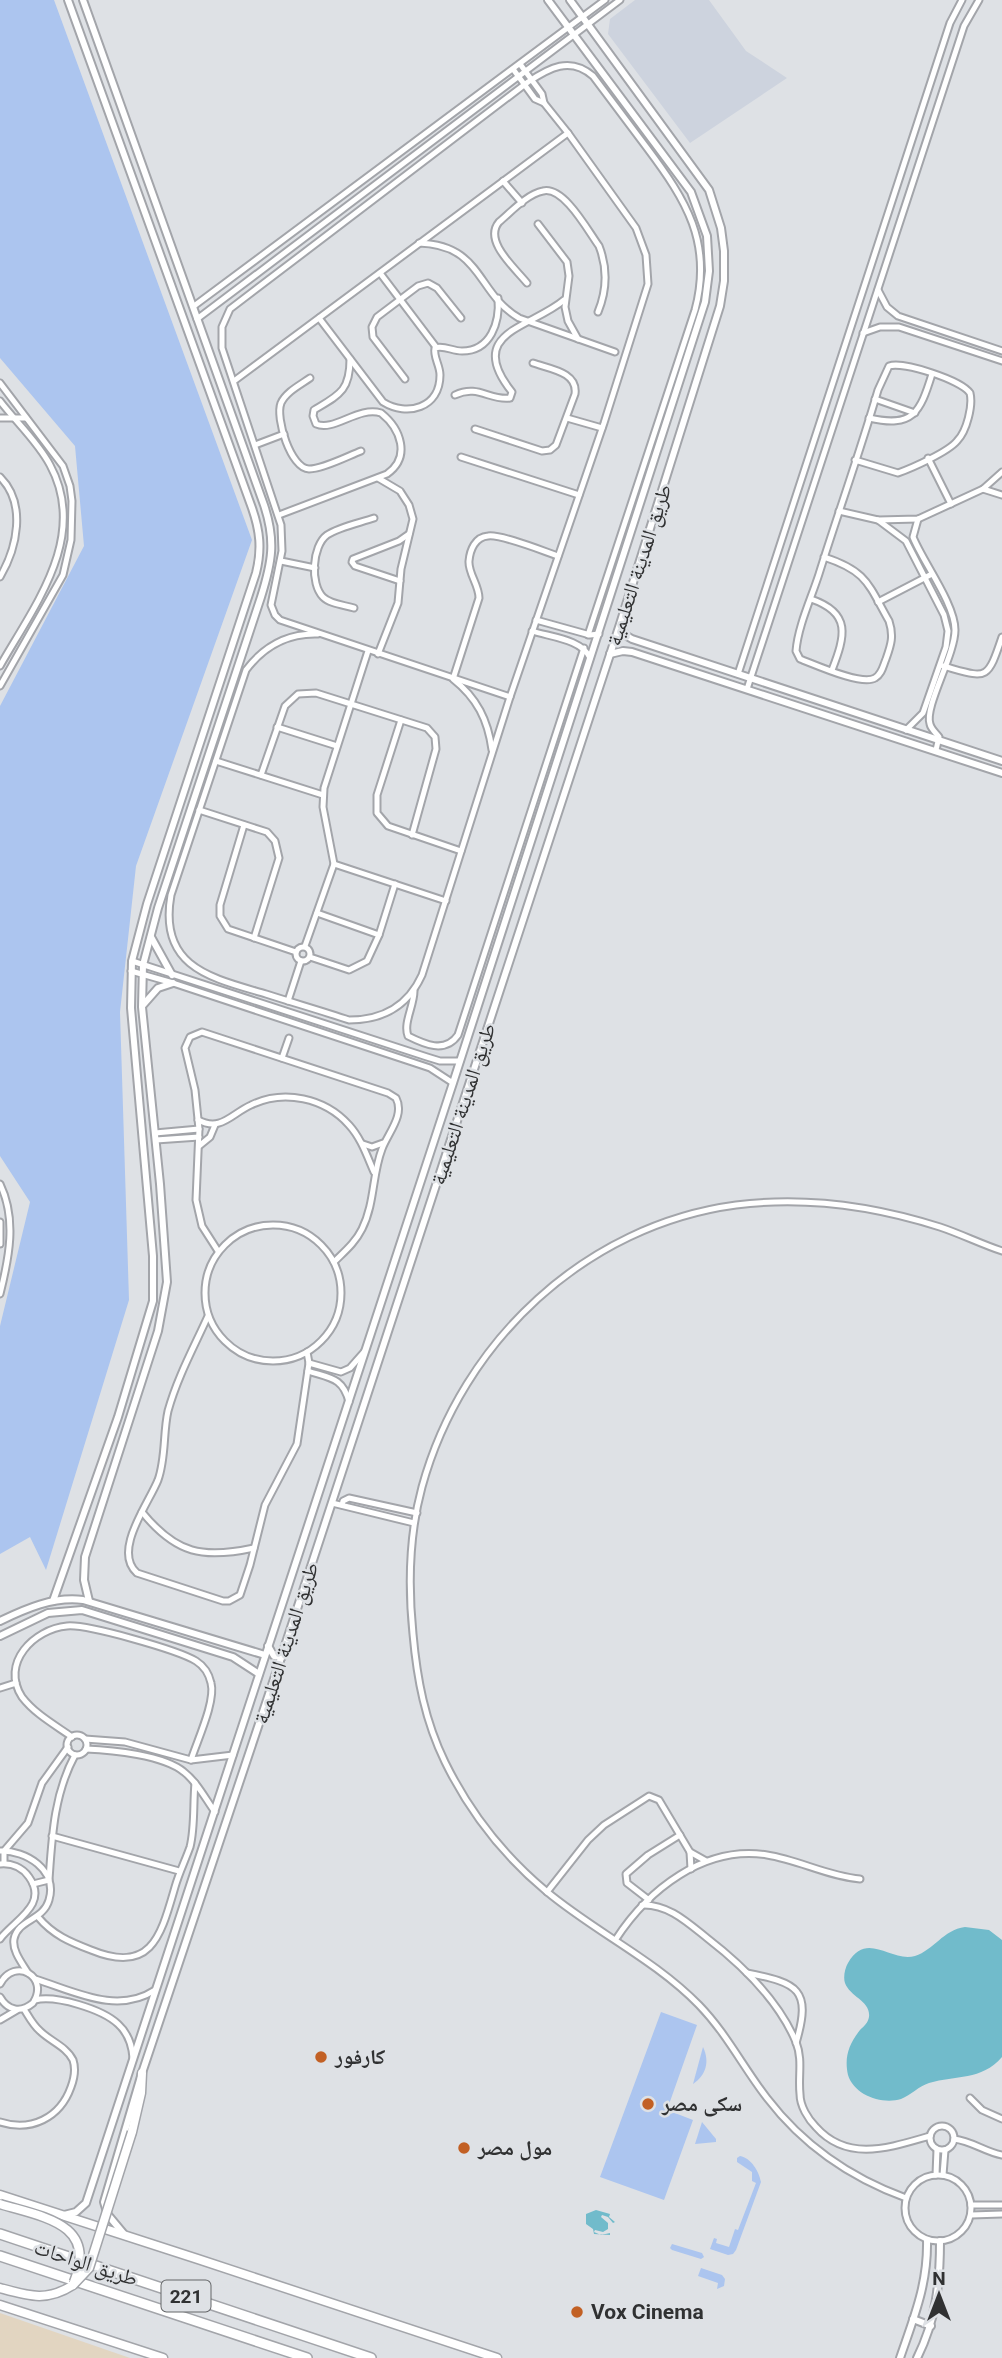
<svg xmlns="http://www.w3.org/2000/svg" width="1002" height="2358" font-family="Roboto,'Noto Naskh Arabic',sans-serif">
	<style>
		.commercial { fill: #e2d5c1 }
		.built { fill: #cdd3de }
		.green { fill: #acc5ef }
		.water { fill: #71bbcb }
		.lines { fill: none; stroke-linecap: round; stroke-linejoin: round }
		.minor-casing { stroke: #a3a5aa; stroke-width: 9 }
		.tertiary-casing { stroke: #a3a5aa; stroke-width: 10 }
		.primary-casing { stroke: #a3a5aa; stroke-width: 11 }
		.trunk-casing { stroke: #a3a5aa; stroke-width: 12 }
		.minor { stroke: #fff; stroke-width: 5 }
		.tertiary { stroke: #fff; stroke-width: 6 }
		.primary { stroke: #fff; stroke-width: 8 }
		.trunk { stroke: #fff; stroke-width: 9 }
		.primary-bridge-casing { stroke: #a3a5aa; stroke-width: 11; stroke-linecap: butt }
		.primary-bridge { stroke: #fff; stroke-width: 8 }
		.poi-dot { fill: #c26024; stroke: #dee1e5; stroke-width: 2.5 }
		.labels { text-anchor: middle; stroke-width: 5; stroke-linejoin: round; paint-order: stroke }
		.shield { fill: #dee1e5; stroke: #646668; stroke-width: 2 }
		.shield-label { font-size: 19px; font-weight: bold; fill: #303132 }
		.street-label { font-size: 21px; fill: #303132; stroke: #dee1e5 }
		.poi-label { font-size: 21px; font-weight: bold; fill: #303132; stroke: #dee1e5; text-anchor: start }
	</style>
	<rect width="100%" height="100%" fill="#dee1e5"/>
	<!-- commercial -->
	<path class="commercial" d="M0 2313 130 2358H0Z"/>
	<!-- built -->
	<path class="built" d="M635 0H709L746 51 787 78 690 143 608 34 610 19Z"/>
	<!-- green -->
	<g class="green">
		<path d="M0 0H54L252 540 136 866 120 1012 129 1300 46 1570 30 1537 0 1554V1326L30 1202 0 1156V706L84 546 75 446 0 358Z"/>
		<path d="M661 2012 697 2025 667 2110 693 2120 664 2200 600 2177Z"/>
		<path d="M703 2047C710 2062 706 2075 693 2084Z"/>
		<path d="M702 2122 716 2139V2142L695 2144Z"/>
		<path d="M740 2156C751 2158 759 2171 761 2182L736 2250 733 2254 728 2255 710 2249 714 2238 717 2239 716 2243 729 2247 735 2229 738 2230 756 2183 752 2181V2172L737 2162V2158Z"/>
		<path d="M672 2244 702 2253 704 2257 701 2259 672 2250 670 2248Z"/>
		<path d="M701 2268 722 2275 725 2279 724 2286 717 2289 718 2283 698 2276Z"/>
	</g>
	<!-- water -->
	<g class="water">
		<path d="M965 1927 989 1930 1002 1940V2057C981 2081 956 2075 929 2083 919 2086 911 2095 901 2099 882 2105 854 2095 848 2075 844 2057 849 2044 860 2030 864 2026 868 2023 869 2017 871 2001 850 1997 845 1983 843 1977 845 1968 848 1963 867 1930 891 1963 915 1956 934 1950 943 1930 965 1927Z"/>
		<path d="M596 2210 610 2214 609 2217 615 2222 613 2223 608 2217 602 2215 601 2217 608 2223V2229L603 2232 595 2230 594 2232 601 2235 610 2233V2235L594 2234 593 2229 586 2224V2214Z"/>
	</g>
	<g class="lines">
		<!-- minor casing -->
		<g class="minor-casing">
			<g id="minor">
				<path d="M513 69 535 99 544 103"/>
				<path d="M503 181 522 203"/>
				<path d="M538 224 567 262 569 276 565 307 568 321 578 339"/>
				<path d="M419 243C483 245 476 293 519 318L615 352"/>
				<path d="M380 273 436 347"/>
				<path d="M527 283C515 268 483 241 499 222 511 212 527 194 543 191 564 186 588 231 599 246 608 269 607 290 598 312"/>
				<path d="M878 290 887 307 898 316 1002 351"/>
				<path d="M194 306 605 0"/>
				<path d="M319 318 383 402C407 417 440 408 440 375 440 365 433 357 435 348 444 345 452 351 462 351 491 351 500 322 498 298"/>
				<path d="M197 319 620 0"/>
				<path d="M863 333 880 327H899L1002 361"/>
				<path d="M310 378C300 385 286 392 281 403 275 418 291 469 309 469 323 469 348 456 361 451"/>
				<path d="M405 379 373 337 372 327 377 317 418 286 428 283 437 288 461 318"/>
				<path d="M234 381 568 133"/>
				<path d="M0 383 63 466 70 486 72 501 71 540 63 575 0 686"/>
				<path d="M455 395C478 384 490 401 510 398L512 392C464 332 531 328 564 300"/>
				<path d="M875 399 915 413"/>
				<path d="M0 401C16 422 38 442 50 465 89 537 34 606 0 666"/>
				<path d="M0 418H26"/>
				<path d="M567 418 602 428"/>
				<path d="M869 418C913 428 920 413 932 374"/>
				<path d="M475 429 542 451 550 450 556 445 575 394C578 372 550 369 533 363"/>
				<path d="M255 445 284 434"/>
				<path d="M461 457 579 495"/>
				<path d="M928 458 951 504"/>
				<path d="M0 477C27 504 17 548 0 577"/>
				<path d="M378 478 400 491 409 505 413 519 401 569 398 603 378 654"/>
				<path d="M983 489 1002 495"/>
				<path d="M839 511 878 520 918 519 983 489 1002 472"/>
				<path d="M279 515 387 474C411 457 401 429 381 413 358 406 334 432 316 424L313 416 314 410C339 395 350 391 350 359"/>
				<path d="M918 519 913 537C923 562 955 604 955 630 955 655 924 707 930 724 931 729 936 733 939 737L936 750"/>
				<path d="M878 520 906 541 944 615 948 631 946 647 923 713 906 730"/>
				<path d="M824 557C867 571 868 584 889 621 894 636 891 645 886 659 883 666 882 674 875 678 862 686 816 665 800 659L796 651C798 626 811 599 819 574 838 513 860 452 878 390L889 366C903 361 961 380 970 393 973 405 967 431 957 441 948 452 912 468 898 473L855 460"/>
				<path d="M281 561 315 568"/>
				<path d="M400 581 355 566 352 562 353 559 399 541 409 534"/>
				<path d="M811 599C852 613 845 636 832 670"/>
				<path d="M878 602 932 574"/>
				<path d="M354 608C344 605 330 604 323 597 310 584 312 546 327 535 339 527 359 523 374 518"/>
				<path d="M536 620 590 635 599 634"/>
				<path d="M532 631C550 637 582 639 590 658"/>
				<path d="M318 634C287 633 264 646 246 670L171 895C158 968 212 978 266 994 294 1003 322 1011 349 1020 383 1020 408 1006 422 975L510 697 604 423 648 284 646 255 636 228 568 133 544 103 542 94 520 64"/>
				<path d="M943 666C987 678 987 682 1002 637"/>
				<path d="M738 674 950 23 962 0"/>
				<path d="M747 689 964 26 979 0"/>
				<path d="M510 697 280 620 275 615 271 605 282 551 281 525 222 348V327L230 309 528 82C549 68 570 56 593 76 611 100 629 124 647 148 686 200 713 243 695 310L588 635"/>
				<path d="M401 720 377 795V813L388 826 461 851"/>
				<path d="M277 727 337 746"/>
				<path d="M492 750C488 720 477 698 453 679L479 598C479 585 468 573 469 561 470 550 475 537 488 536 501 534 543 551 558 556"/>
				<path d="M216 761 323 795"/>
				<path d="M261 775 285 706 298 694 316 693 427 728 435 737 436 749 412 835"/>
				<path d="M199 810 267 832 275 841 279 858 254 938"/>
				<path d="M244 825 220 905V916L228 929 296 952"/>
				<path d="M334 864 446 901"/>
				<path d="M317 913 379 935"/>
				<path d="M305 946 334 864 323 807 324 788 368 651"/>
				<circle cx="303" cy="954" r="7"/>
				<path d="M310 957 349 970 367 961 379 935 395 884"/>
				<path d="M132 961 427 1057 440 1061H460"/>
				<path d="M131 971 173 983 415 1063 430 1068 453 1083"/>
				<path d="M414 991C414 1006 403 1023 408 1036 424 1044 445 1054 458 1035L584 648"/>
				<path d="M288 1001 301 961"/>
				<path d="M282 1058 289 1038"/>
				<path d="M198 1120C221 1132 231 1114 251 1105 284 1089 325 1098 349 1125 361 1138 367 1156 374 1172"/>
				<path d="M155 1133 199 1129"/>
				<path d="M156 1140 199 1137"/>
				<path d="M363 1144 372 1147 383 1143"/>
				<path d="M199 1146 210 1137 215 1125"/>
				<path d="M0 1184C17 1219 9 1258 0 1294"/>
				<path d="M0 1222V1244"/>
				<circle cx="273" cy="1293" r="68"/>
				<path d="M218 1251 202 1226 196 1200 199 1129 195 1090 185 1048 190 1037 202 1032 388 1093 396 1098C405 1115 388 1133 382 1149 372 1175 375 1203 362 1229 355 1243 345 1251 334 1262"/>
				<path d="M208 1316C194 1347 177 1378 168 1411 163 1433 166 1458 158 1480 149 1503 112 1551 137 1573L223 1601H229L240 1595 250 1565 265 1505 297 1444 309 1363 307 1352"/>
				<path d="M309 1363 341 1372 350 1368 365 1351"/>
				<path d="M308 1371C329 1378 343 1377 349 1402"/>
				<path d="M332 1503 414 1523"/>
				<path d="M342 1505 343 1501 349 1498 417 1513"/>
				<path d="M142 1512C176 1554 203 1559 254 1548"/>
				<path d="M0 1688 16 1683"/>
				<circle cx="77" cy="1745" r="10"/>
				<path d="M72 1737C55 1725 35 1714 22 1697 0 1663 34 1629 67 1626 87 1624 178 1650 196 1661 204 1666 209 1674 211 1683 216 1701 197 1741 191 1760"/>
				<path d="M85 1739 125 1742 191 1760 233 1755"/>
				<path d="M86 1749C112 1750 164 1755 184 1772 197 1782 205 1798 215 1812"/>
				<path d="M52 1836 179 1871"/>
				<path d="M0 1851C26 1850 58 1870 49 1900 43 1921 18 1919 14 1939 12 1951 22 1963 28 1973"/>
				<path d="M690 1852 706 1861"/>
				<path d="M4 1863V1851L28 1823 42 1783 68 1747"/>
				<path d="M0 1864C11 1863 22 1867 29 1877 49 1905 14 1920 0 1939"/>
				<path d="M33 1884 49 1880C52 1836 54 1794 75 1755"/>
				<path d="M547 1892 588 1840 604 1825 649 1796 659 1800 690 1852 691 1869"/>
				<path d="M649 1900 627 1883 626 1874 648 1855 680 1835"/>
				<path d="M642 1905C668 1904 687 1922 707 1938 742 1965 778 1999 796 2042 803 2060 798 2076 800 2094 800 2106 808 2119 816 2127 848 2163 891 2147 930 2136"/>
				<path d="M38 1917C53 1935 70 1942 91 1950 152 1975 161 1935 175 1887 179 1873 185 1861 190 1847 195 1828 193 1803 195 1783"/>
				<path d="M616 1939C648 1890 704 1845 767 1855 799 1860 827 1876 860 1879"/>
				<path d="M747 1973C798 1983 812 1989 796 2043"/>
				<path d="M35 1979C74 1991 117 2015 155 1990"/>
				<path d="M0 1984C15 1956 50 1977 33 2003 21 2013 8 2011 0 1997"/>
				<path d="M35 2000C56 1995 102 2009 118 2024 128 2033 132 2045 133 2058"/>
				<path d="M0 2020 17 2010"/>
				<path d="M970 2098 982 2110 1002 2119"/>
				<path d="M0 2122C31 2132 60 2118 71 2087 74 2079 76 2069 73 2060 67 2047 50 2041 40 2031 33 2025 29 2017 24 2009"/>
				<circle cx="942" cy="2138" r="12"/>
				<path d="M954 2139C972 2141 985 2152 1002 2155"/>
				<circle cx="938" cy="2208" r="33"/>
				<path d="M936 2175 937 2149"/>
				<path d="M943 2175 945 2150"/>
				<path d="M906 2198C851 2178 803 2145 767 2098 743 2067 727 2034 699 2005 654 1959 595 1932 546 1891 504 1856 469 1811 445 1762 425 1721 417 1679 413 1634 408 1585 409 1535 422 1487 462 1341 586 1225 736 1205 806 1196 874 1206 940 1227 961 1234 981 1244 1002 1251"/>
				<path d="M971 2205H1002"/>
				<path d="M971 2215 1002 2214"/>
			</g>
		</g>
		<!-- tertiary casing -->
		<g class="tertiary-casing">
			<g id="tertiary">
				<path d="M83 0 264 505C276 541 272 562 261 597L158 908 143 965 142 1007 160 1184 167 1282 158 1331 85 1557 84 1580 89 1601"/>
				<path d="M621 626 625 635 632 639 1002 761"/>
				<path d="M610 654 623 651 632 652 1002 773"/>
				<path d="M151 937 172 975"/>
				<path d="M143 1005 158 988 173 983"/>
				<path d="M53 1601 118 1417 153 1301V1256L131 1008 132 961 147 904 256 573C262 549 260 531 252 508L68 0"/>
				<path d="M0 1621C25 1609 54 1596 83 1600L265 1655"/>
				<path d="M0 1636 48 1613 82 1610 233 1657 259 1674"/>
				<path d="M268 1646 274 1656 282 1657"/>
				<path d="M64 2215 76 2212 86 2203 453 1083 705 302 709 271 707 236 691 192 548 0"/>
				<path d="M123 2233 108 2215 104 2202 142 2073 277 1670 620 624 720 306 724 281V251L721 228 709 190 570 0"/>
				<path d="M913 2319 931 2326"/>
				<path d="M900 2358C914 2317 928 2284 927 2240"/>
				<path d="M917 2358C936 2320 940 2284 940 2241"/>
			</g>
		</g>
		<!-- primary casing -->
		<g class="primary-casing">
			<g id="primary">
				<path d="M132 2132 141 2093 142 2073"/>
				<path d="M0 2195C166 2248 332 2303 497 2358"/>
				<path d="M0 2288C29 2296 47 2302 73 2285"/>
				<path d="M0 2305 163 2358"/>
			</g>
		</g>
		<!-- trunk casing -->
		<g class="trunk-casing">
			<g id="trunk">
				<path d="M0 2234 371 2358"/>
				<path d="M0 2256 307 2358"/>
			</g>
		</g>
		<!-- minor -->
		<use href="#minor" class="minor"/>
		<!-- tertiary -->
		<use href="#tertiary" class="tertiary"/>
		<!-- primary -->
		<use href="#primary" class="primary"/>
		<!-- trunk -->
		<use href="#trunk" class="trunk"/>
		<!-- primary-bridge casing -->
		<g class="primary-bridge-casing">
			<g id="primary-bridge">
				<path d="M0 2204C42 2217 98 2223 74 2282"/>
				<path d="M73 2285 89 2268 132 2132"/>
			</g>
		</g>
		<!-- primary-bridge -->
		<use href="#primary-bridge" class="primary-bridge"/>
	</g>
	<!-- markers -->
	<g class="poi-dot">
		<circle cx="321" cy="2057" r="7"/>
		<circle cx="648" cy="2104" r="7"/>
		<circle cx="464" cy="2148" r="7"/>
		<circle cx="577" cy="2312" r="7"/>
	</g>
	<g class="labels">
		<!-- shield labels -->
		<rect class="shield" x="161.5" y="2280.5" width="49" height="31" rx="5"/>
		<g class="shield-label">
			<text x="186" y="2303">221</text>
		</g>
		<!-- street labels -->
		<g class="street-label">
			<text transform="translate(639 565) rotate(-72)" y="7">طريق المدينة التعليمية</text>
			<text transform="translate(463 1104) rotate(-72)" y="7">طريق المدينة التعليمية</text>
			<text transform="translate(286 1643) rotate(-72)" y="7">طريق المدينة التعليمية</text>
			<text transform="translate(86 2263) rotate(18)" y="7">طريق الواحات</text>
		</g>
		<!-- poi labels -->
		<g class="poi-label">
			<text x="335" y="2064">كارفور</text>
			<text x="662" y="2111">سكى مصر</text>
			<text x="478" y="2155">مول مصر</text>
			<text x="591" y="2319">Vox Cinema</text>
		</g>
	</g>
	<!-- north arrow -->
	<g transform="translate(939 2295)" stroke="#dee1e5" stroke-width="5" paint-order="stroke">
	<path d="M0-5L12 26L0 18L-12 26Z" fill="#303132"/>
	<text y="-10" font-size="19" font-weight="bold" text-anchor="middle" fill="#303132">N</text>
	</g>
</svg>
